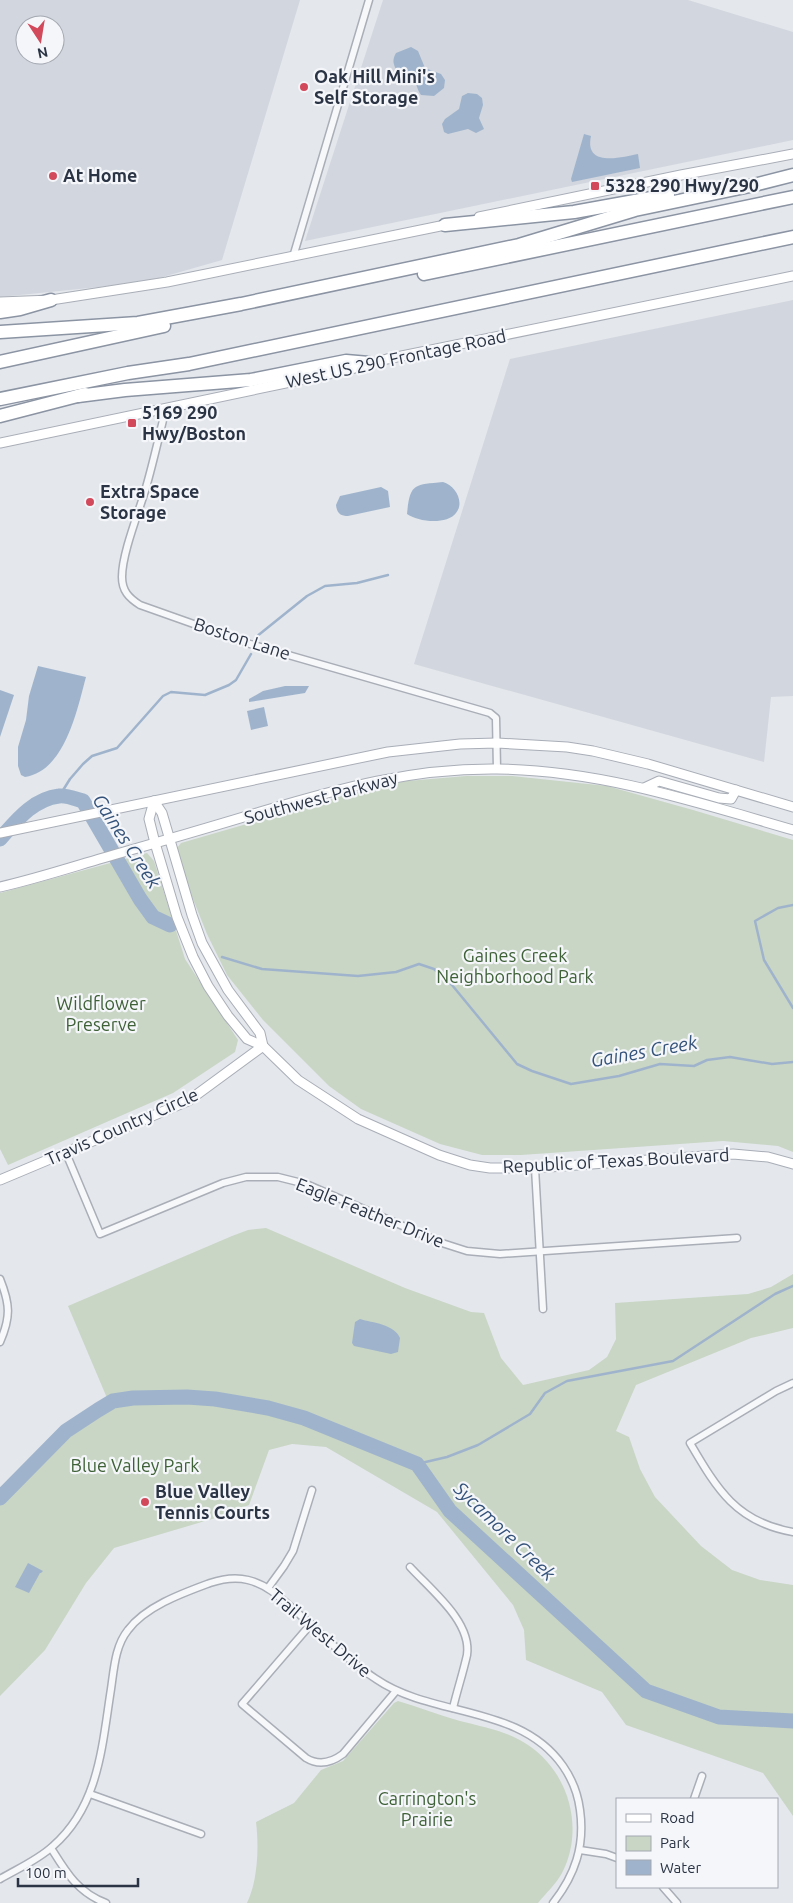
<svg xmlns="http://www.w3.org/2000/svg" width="793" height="1903" font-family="Ubuntu,sans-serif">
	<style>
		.built { fill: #d2d6de; fill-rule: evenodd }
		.green { fill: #c9d6c5 }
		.water { fill: #9fb4cc }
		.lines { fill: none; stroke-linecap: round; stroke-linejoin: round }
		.stream { stroke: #9fb4cc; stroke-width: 2.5 }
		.river { stroke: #9fb4cc; stroke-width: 15 }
		.street-casing { stroke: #a9aeb7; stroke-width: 9 }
		.secondary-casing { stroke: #a9aeb7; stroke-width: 11 }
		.highway-casing { stroke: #8b94a3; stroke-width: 15 }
		.street { stroke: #f7f8fa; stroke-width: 6 }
		.secondary { stroke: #fff; stroke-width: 9 }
		.highway { stroke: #fff; stroke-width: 12 }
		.poi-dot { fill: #d1495b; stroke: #f4f6f9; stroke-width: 2 }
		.labels { text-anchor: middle; stroke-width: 4.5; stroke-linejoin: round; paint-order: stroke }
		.poi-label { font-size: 18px; font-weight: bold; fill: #2b3445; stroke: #f4f6f9; text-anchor: start }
		.street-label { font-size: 18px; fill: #2b3445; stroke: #f4f6f9 }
		.park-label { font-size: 18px; fill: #3f6138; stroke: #f4f6f9 }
		.water-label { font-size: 19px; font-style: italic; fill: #34527a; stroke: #f4f6f9 }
	</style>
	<rect width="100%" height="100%" fill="#e4e7ec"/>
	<!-- built -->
	<g class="built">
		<path d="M0 0H300L222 260 159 278 109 286 0 297ZM25 25H55V55H25Z"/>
		<path d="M383 0H688L793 32V140L305 241Z"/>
		<path d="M793 300V696L771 697 764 762 414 664 510 359Z"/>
	</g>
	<!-- green -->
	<g class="green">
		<path d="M466 776H512L607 786 693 810 793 840V1152L778 1146 723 1141 521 1155H482L440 1144 361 1109 329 1086 263 1020 227 975 207 934 191 894 177 848 181 843 363 790 407 781Z"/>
		<path d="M147 853 154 861 185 959 238 1040 235 1052 173 1093 8 1165 0 1149V893Z"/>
		<path d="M266 1228 405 1288 471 1312 484 1313 501 1358 523 1385 589 1370 607 1357 616 1339 615 1303 748 1294 771 1287 793 1274V1328L751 1338 636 1385 616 1431 629 1437 640 1469 655 1497 701 1546 732 1570 760 1580 793 1585V1816L763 1773 626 1725 602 1692 526 1660 524 1630 513 1605 437 1512 326 1447 292 1444 269 1450 249 1505 222 1516 114 1548 86 1583 45 1650 0 1696V1490C33 1457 66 1422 107 1398L68 1306 232 1236 248 1230Z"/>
		<path d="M398 1701C418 1707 439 1715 460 1721 483 1727 508 1731 528 1745 569 1772 585 1829 562 1873 556 1884 546 1893 538 1903H247C258 1880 259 1847 256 1822L294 1803 321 1770 343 1761 394 1703Z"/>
	</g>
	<!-- water -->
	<g class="water">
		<path d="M411 47 418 51 425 68 441 74 445 80 444 88 434 96 421 95C416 89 417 79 410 76 406 74 401 74 397 71 393 64 392 60 396 53Z"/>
		<path d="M468 93 477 94 482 98 483 105 479 118 484 129 476 133 468 129 448 134 444 132 442 124 445 119 459 109 462 96Z"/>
		<path d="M584 134 591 136C584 168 622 157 638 154L640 168 572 182 571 179Z"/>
		<path d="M443 482C455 485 465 502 456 513 447 525 418 522 407 514 410 483 414 485 443 482Z"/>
		<path d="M381 487 388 491 390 507 348 516C340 516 337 513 336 505L340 496Z"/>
		<path d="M38 666 86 677C77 710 65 771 25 777L21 775 18 766V747L26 720 29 696Z"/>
		<path d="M285 686H309L305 693 249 702V699L263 691Z"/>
		<path d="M0 690 14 695 0 737Z"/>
		<path d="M264 707 268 726 251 730 247 711Z"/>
		<path d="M360 1319C373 1323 394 1324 400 1338L398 1352 391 1354 354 1346 352 1343 355 1322Z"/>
		<path d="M28 1563 43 1571 41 1573H40L29 1593 15 1587Z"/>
	</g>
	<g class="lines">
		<!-- stream -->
		<g class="stream">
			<path d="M256 637 307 596 325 586 357 583 388 575"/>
			<path d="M60 795 70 779 83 764 92 756 117 748 163 696 171 692 205 695 229 685 236 680 251 654"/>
			<path d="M793 905 778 908 755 921 764 960 793 1008"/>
			<path d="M222 957 262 969 358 976 396 972 419 964 434 969 452 985 517 1064 532 1071 571 1084 619 1076 660 1064 694 1066 707 1060 730 1057 772 1064 793 1062"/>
			<path d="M417 1464 447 1457 478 1445 530 1414 545 1393 567 1381 673 1361 775 1294 793 1286"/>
		</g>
		<!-- river -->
		<g class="river">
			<path d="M0 839C16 821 33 799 59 796 66 795 76 799 83 801L140 899 153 917 170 925"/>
			<path d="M0 1498 66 1431 98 1410 113 1401 133 1398 187 1397 215 1399 268 1408 304 1418 417 1464 450 1511 646 1691 719 1717 793 1721"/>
		</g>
		<!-- street casing -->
		<g class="street-casing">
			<g id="street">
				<path d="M293 257 369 0"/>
				<path d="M166 408C159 436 153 464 145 491 138 514 122 554 122 577 122 591 129 598 140 605L250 644 490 713 496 718 497 769"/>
				<path d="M66 1153 100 1234 223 1183 246 1177H278L306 1184 442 1243 467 1251 500 1254 737 1238"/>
				<path d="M535 1168 543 1309"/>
				<path d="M0 1279C10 1304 11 1317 0 1342"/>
				<path d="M793 1383 776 1391 690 1443C717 1489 736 1522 793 1532"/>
				<path d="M410 1567C431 1590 472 1622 467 1655 463 1673 457 1691 453 1708"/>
				<path d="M268 1588 284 1566 293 1551 312 1490"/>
				<path d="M311 1624 242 1704 306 1758C319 1766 331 1763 343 1754L396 1691"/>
				<path d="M90 1794 201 1834"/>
				<path d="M694 1799 702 1776"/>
				<path d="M51 1848C66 1872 78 1893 106 1903"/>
				<path d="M580 1850 606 1854 617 1858"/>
				<path d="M0 1879C17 1869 38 1860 53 1846 99 1806 102 1746 111 1689 114 1669 115 1646 128 1630 146 1606 183 1593 210 1583 222 1579 236 1577 248 1580 269 1585 284 1601 299 1614 324 1636 348 1661 376 1679 433 1718 520 1704 563 1766 572 1779 578 1794 580 1810 585 1846 575 1875 553 1903"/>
				<path d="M663 1887 677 1903"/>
			</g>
		</g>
		<!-- secondary casing -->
		<g class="secondary-casing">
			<g id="secondary">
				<path d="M479 217 681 175 793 154"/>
				<path d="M0 302 51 300 167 282 450 224"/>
				<path d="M0 443 348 370 387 359 793 276"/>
				<path d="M644 788 659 781 719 798 731 799 736 790"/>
				<path d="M154 801 149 819 155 843 177 917 193 957 208 986 228 1016 247 1039 263 1046 298 1080 358 1119 439 1155 470 1165 490 1168H535L733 1154 768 1157 793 1164"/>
				<path d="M154 801 162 813 192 915 202 943 228 990 260 1033 263 1046"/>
				<path d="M0 833 388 752 460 744 497 743 567 747 593 751 648 764 793 807"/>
				<path d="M0 887C35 879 69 868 103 858 155 843 208 828 260 812 341 788 412 768 497 769 600 770 696 802 793 830"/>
				<path d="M0 1180 188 1101 263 1046"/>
			</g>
		</g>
		<!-- highway casing -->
		<g class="highway-casing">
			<g id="highway">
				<path d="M445 225 574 212 668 195"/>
				<path d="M424 274 793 197"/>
				<path d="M0 312 20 309 51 300"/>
				<path d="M0 332 138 323 241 304 519 245 635 210 750 186 793 175"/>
				<path d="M0 362 164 326"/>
				<path d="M78 396 125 390 251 380 346 361 369 363"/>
				<path d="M0 399 128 373 189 364 793 237"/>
				<path d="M0 416 85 394"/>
			</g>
		</g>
		<!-- street -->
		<use href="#street" class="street"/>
		<!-- secondary -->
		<use href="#secondary" class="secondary"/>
		<!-- highway -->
		<use href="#highway" class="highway"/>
	</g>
	<!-- markers -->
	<g class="poi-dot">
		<circle cx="304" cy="87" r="5"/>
		<circle cx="53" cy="176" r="5"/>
		<rect x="590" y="181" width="10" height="10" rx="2.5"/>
		<rect x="127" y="418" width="10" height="10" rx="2.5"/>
		<circle cx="90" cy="502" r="5"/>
		<circle cx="145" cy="1502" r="5"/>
	</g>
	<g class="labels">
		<!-- poi labels -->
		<g class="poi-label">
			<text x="314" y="83">Oak Hill Mini's<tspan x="314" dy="21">Self Storage</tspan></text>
			<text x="63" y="182">At Home</text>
			<text x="605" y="192">5328 290 Hwy/290</text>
			<text x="142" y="419">5169 290<tspan x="142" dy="21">Hwy/Boston</tspan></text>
			<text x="100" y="498">Extra Space<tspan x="100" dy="21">Storage</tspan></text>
			<text x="155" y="1498">Blue Valley<tspan x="155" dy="21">Tennis Courts</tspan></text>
		</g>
		<!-- street labels -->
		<g class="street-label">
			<text transform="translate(396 359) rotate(-12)" y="6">West US 290 Frontage Road</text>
			<text transform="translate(242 639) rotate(18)" y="6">Boston Lane</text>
			<text transform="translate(321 798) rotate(-15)" y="6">Southwest Parkway</text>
			<text transform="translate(122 1127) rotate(-24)" y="6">Travis Country Circle</text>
			<text transform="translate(616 1161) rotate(-3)" y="6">Republic of Texas Boulevard</text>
			<text transform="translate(370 1213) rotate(22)" y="6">Eagle Feather Drive</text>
			<text transform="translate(320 1633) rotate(40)" y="6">Trail West Drive</text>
		</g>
		<!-- park labels -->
		<g class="park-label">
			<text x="515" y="962">Gaines Creek<tspan x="515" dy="21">Neighborhood Park</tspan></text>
			<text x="101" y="1010">Wildflower<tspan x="101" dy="21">Preserve</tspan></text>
			<text x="135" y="1472">Blue Valley Park</text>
			<text x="427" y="1805">Carrington's<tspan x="427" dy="21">Prairie</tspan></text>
		</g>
		<!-- water labels -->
		<g class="water-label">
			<text transform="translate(127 841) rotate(57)" y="7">Gaines Creek</text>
			<text transform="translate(644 1051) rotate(-10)" y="7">Gaines Creek</text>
			<text transform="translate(505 1531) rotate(44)" y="7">Sycamore Creek</text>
		</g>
	</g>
	<!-- legend -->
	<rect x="616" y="1798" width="162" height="90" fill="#f4f6f9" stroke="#a4a8b1"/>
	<rect x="626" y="1814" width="25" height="8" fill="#ffffff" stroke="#a4a8b1"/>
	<text x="660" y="1823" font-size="15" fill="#2b3445">Road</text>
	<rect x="626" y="1836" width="25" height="15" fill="#c9d6c5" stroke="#a4a8b1"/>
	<text x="660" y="1848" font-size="15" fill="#2b3445">Park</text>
	<rect x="626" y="1860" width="25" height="15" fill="#9fb4cc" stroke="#a4a8b1"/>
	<text x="660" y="1873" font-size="15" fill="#2b3445">Water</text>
	<!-- north arrow -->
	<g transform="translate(40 40) rotate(168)"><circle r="24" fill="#f4f6f9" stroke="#a4a8b1"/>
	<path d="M0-4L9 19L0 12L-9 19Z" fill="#d1495b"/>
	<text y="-8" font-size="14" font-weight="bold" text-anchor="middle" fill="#2b3445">N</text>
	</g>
	<!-- scale -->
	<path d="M18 1878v8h120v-8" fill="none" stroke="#2b3445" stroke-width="2.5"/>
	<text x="25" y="1878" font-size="15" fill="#2b3445" stroke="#f4f6f9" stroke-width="4" paint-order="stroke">100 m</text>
</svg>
